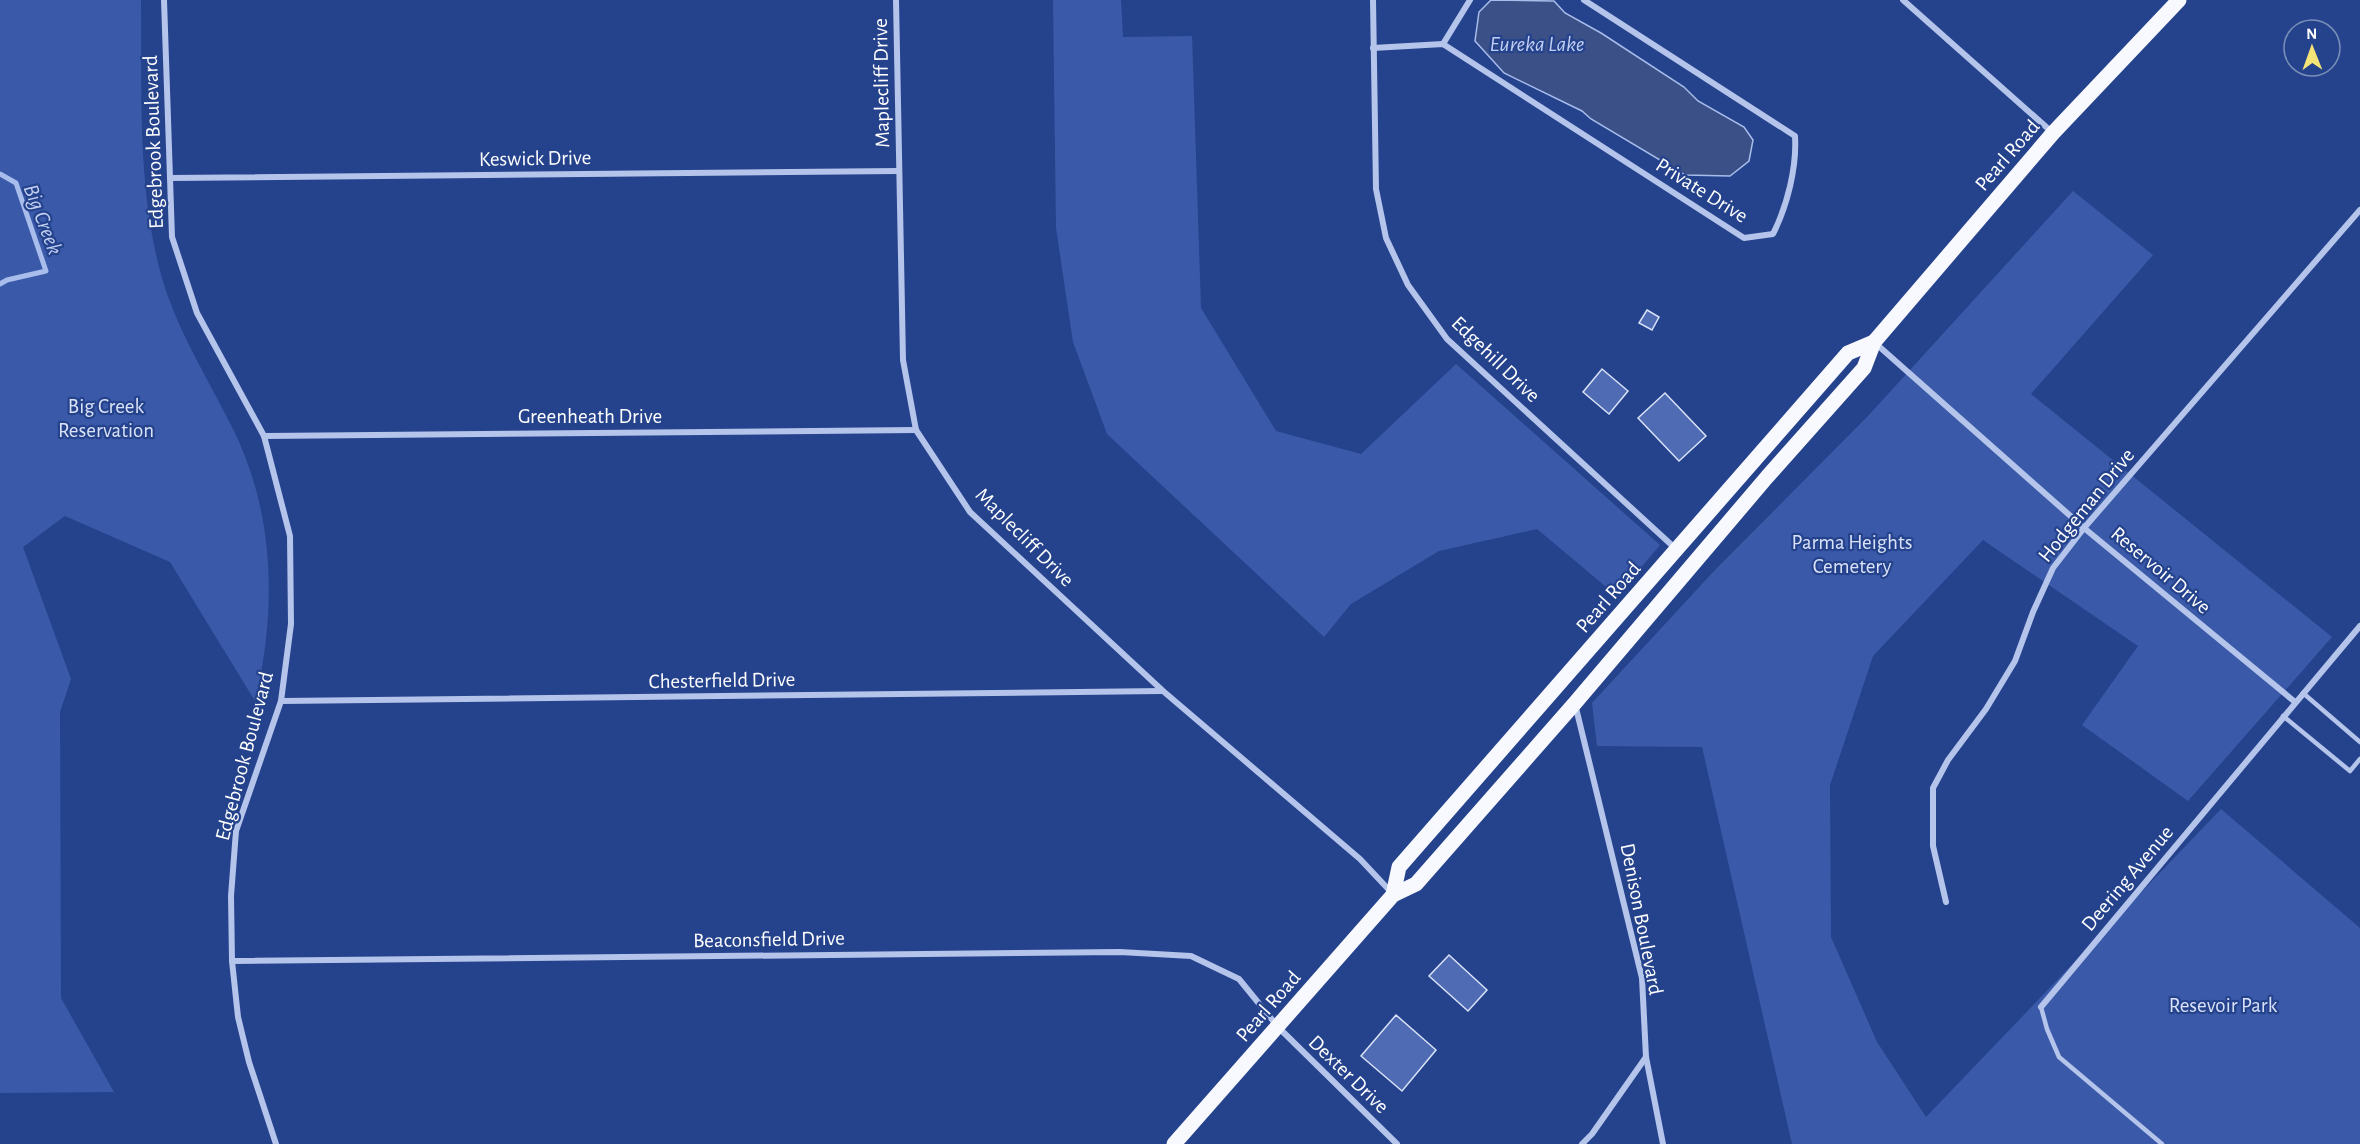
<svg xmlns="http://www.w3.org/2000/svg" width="2360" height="1144" font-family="'Alegreya Sans',sans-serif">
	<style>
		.green { fill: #3a5aa9 }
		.water { fill: #3b5087; stroke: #a8bdeb; stroke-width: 1.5 }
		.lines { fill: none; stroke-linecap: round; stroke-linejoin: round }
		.stream { stroke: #a8bdeb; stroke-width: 5 }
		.building { fill: #4e6bb3; stroke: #d9e2f8; stroke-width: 1.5 }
		.service { stroke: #b4c4ea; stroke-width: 4.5 }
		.minor { stroke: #b4c4ea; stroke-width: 6 }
		.primary { stroke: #f8f9fe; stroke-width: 15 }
		.labels { text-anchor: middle; stroke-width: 4.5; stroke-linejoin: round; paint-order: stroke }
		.street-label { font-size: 21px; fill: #fff; stroke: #25428c }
		.park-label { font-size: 21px; fill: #d9e2f8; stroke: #25428c }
		.water-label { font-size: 22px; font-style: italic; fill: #c0cff1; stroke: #25428c }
	</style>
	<rect width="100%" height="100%" fill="#25428c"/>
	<!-- green -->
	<g class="green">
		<path d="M0 0H141C142 91 137 182 160 271 175 327 206 375 232 427 275 512 277 610 255 701L170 562 65 516 23 547 71 679 60 712 61 998 114 1092 0 1093Z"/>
		<path d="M1053 0H1121L1123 37 1192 36 1201 308 1276 431 1361 454 1456 364 1660 545 1617 596 1537 529 1439 551 1351 604 1324 637 1107 434 1073 342 1056 228Z"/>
		<path d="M2073 191 2153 255 2031 394 2332 637 2188 801 2082 725 2138 646 1983 540 1873 656 1830 785 1831 937 1877 1042 1926 1117 2221 809 2360 928V1144H1792L1702 747 1597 746 1592 703 1714 571 1868 416Z"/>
	</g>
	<!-- water -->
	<path class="water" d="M1491 0 1554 1 1565 13 1601 33 1684 87 1698 101 1744 127 1753 140 1749 161 1730 176 1685 175 1591 119 1582 111 1504 73 1475 41 1479 12Z"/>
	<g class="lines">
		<!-- stream -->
		<path class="stream" d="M0 174 16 183 46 271 7 280 0 284"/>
	</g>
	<!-- building -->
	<g class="building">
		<path d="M1647 310 1659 317 1652 330 1639 323Z"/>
		<path d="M1602 369 1628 391 1609 414 1583 392Z"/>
		<path d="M1665 393 1706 436 1679 461 1638 418Z"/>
		<path d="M1449 955 1487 990 1468 1011 1429 976Z"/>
		<path d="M1396 1015 1436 1050 1402 1091 1361 1056Z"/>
	</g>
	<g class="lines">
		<!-- service -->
		<g class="service">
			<path d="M2303 693 2360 742"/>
			<path d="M2283 716 2350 771 2360 759"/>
			<path d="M2041 1007 2047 1029 2059 1057 2162 1144"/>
		</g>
		<!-- minor -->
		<g class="minor">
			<path d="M164 0 172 237 197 313 264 436 290 536 291 624 281 701 236 831 231 896 232 961 238 1017 249 1062 276 1144"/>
			<path d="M896 0 903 360 916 430 970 512 1163 691 1360 859 1391 892"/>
			<path d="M1373 0 1376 189 1386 238 1408 285 1447 339 1676 549"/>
			<path d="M1903 0 2053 133"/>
			<path d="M1443 44 1470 0"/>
			<path d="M1373 48 1443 44 1744 238 1773 234C1787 206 1797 168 1795 136L1584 0"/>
			<path d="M171 178 899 171"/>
			<path d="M1874 342 2084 528 2295 702"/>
			<path d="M264 436 916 430"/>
			<path d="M281 701 1162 691"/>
			<path d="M1575 704 1642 978 1646 1057 1663 1144"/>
			<path d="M1946 902 1933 846V788L1948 760 1986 709 2015 661 2033 612 2053 568 2084 528 2360 210"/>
			<path d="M232 961 1120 952 1191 956 1239 979 1278 1027 1397 1144"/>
			<path d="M2041 1007 2360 626"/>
			<path d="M1582 1144 1592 1134 1646 1057"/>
		</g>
		<!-- primary -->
		<g class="primary">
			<path d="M1393 895 1399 867 1848 353 1874 342"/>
			<path d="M1174 1144 1393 895 1416 884 1575 703 1767 477 1864 368 1874 342 2053 133 2179 0"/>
		</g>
	</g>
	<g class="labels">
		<!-- street labels -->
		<g class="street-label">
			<text transform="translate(881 83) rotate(-91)" y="7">Maplecliff Drive</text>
			<text transform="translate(153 142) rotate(-92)" y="7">Edgebrook Boulevard</text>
			<text transform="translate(2007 155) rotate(-49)" y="7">Pearl Road</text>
			<text transform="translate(535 158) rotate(-1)" y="7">Keswick Drive</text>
			<text transform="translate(1702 190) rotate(32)" y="7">Private Drive</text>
			<text transform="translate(1496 359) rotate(44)" y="7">Edgehill Drive</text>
			<text x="590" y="423">Greenheath Drive</text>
			<text transform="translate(2086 505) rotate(-51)" y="7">Hodgeman Drive</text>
			<text transform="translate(1025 537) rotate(45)" y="7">Maplecliff Drive</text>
			<text transform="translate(2161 570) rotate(40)" y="7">Reservoir Drive</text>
			<text transform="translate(1608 597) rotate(-49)" y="7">Pearl Road</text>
			<text transform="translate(722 680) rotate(-1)" y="7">Chesterfield Drive</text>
			<text transform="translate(244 756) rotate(-75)" y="7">Edgebrook Boulevard</text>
			<text transform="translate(2127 878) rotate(-50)" y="7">Deering Avenue</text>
			<text transform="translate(1642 919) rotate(79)" y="7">Denison Boulevard</text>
			<text transform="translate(769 939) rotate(-1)" y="7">Beaconsfield Drive</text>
			<text transform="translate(1268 1006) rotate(-49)" y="7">Pearl Road</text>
			<text transform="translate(1349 1074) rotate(44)" y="7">Dexter Drive</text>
		</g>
		<!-- park labels -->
		<g class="park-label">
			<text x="106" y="413">Big Creek<tspan x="106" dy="24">Reservation</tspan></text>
			<text x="1852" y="549">Parma Heights<tspan x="1852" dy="24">Cemetery</tspan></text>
			<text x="2223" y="1012">Resevoir Park</text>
		</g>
		<!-- water labels -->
		<g class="water-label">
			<text x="1537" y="51">Eureka Lake</text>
			<text transform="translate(44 219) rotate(69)" y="8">Big Creek</text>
		</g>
	</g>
	<!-- north arrow -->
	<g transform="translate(2312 48) rotate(359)"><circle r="28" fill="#25428c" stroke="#7c8eba" stroke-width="1.5"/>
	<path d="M0-4.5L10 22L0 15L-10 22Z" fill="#f4e478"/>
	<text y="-9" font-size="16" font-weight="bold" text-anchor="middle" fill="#ffffff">N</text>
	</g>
</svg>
